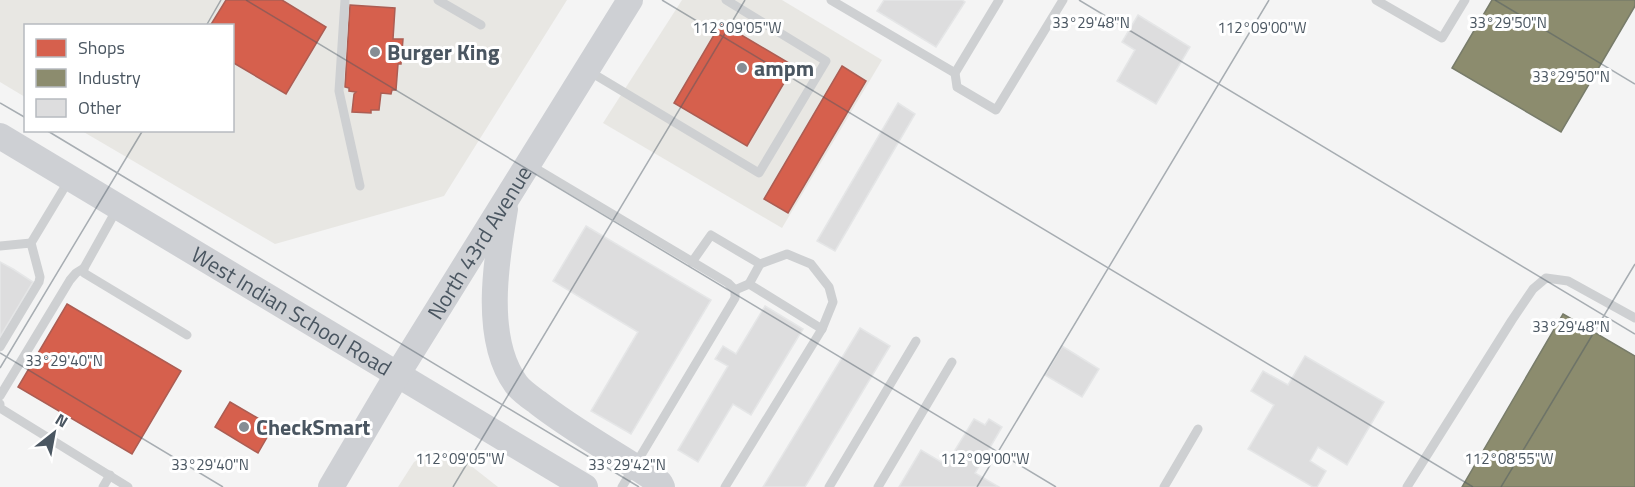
<svg xmlns="http://www.w3.org/2000/svg" width="1635" height="487" font-family="'Titillium Web',sans-serif">
	<style>
		.commercial { fill: #e8e7e3 }
		.shops { fill: #d6604d; stroke: #ac5d53; stroke-width: 1.5 }
		.industry { fill: #8c8c6e; stroke: #787c6a; stroke-width: 1.5 }
		.building { fill: #ddddde; stroke: #e5e6e7; stroke-width: 1.5 }
		.lines { fill: none; stroke-linecap: round; stroke-linejoin: round }
		.lane { stroke: #ced0d2; stroke-width: 9 }
		.secondary { stroke: #ced0d4; stroke-width: 26 }
		.ticks { fill: none; stroke: #4a5661; stroke-width: 1.5; stroke-opacity: 0.45 }
		.poi-dot { fill: #868d94; stroke: #fff; stroke-width: 2 }
		.labels { text-anchor: middle; stroke-width: 6; stroke-linejoin: round; paint-order: stroke }
		.poi-label { font-size: 22px; font-weight: bold; fill: #4a5661; stroke: #fff; text-anchor: start }
		.street-label { font-size: 22px; fill: #4a5661; stroke: #fff }
		.ticks-label { font-size: 15px; text-anchor: middle; fill: #4a5661; stroke: #fff; stroke-width: 6; stroke-linejoin: round; paint-order: stroke }
	</style>
	<rect width="100%" height="100%" fill="#f4f4f4"/>
	<!-- commercial -->
	<g class="commercial">
		<path d="M0 0H567L444 196 275 244 82 131 232 130V26H26L25 97 0 82Z"/>
		<path d="M682 0H782L882 60 782 228 603 123Z"/>
		<path d="M452 451 498 487H398L414 462 432 452Z"/>
	</g>
	<!-- shops -->
	<g class="shops">
		<path d="M226 0H282L326 27 286 94 232 62V26H210Z"/>
		<path d="M350 5 395 8 393 39H403L401 64H398L396 90H392L391 94 381 93 379 110H371V113L352 112 354 94 356 92 349 91V88L345 87Z"/>
		<path d="M721 23 794 66 747 146 674 103Z"/>
		<path d="M842 66 866 81 788 213 764 199Z"/>
		<path d="M67 304 181 371 132 454 18 387Z"/>
		<path d="M230 402 273 427 258 453 215 427Z"/>
	</g>
	<!-- industry -->
	<g class="industry">
		<path d="M1492 0H1635V6L1561 132 1452 68Z"/>
		<path d="M1563 314 1635 356V487H1462Z"/>
	</g>
	<!-- building -->
	<g class="building">
		<path d="M884 0H962L965 2 936 47 877 11Z"/>
		<path d="M1138 15 1190 47 1156 104 1117 81 1135 50 1122 42Z"/>
		<path d="M898 103 915 114 835 251 817 241Z"/>
		<path d="M586 226 711 300 631 434 591 411 638 332 553 281Z"/>
		<path d="M0 262 13 269 33 282 0 337Z"/>
		<path d="M765 306 803 329 751 415 733 404 698 462 678 450 728 366 715 359 723 346 736 354Z"/>
		<path d="M860 328 890 346 805 487H763Z"/>
		<path d="M1062 346 1099 369 1082 397 1045 375Z"/>
		<path d="M1305 356 1384 402 1347 465 1318 447 1310 461 1326 471 1317 487H1313L1248 449 1274 405 1251 391 1263 371 1288 385Z"/>
		<path d="M974 419 985 425 989 419 1002 427 975 473 999 487H899L921 450 946 465Z"/>
	</g>
	<g class="lines">
		<!-- lane -->
		<g class="lane">
			<path d="M345 0 339 91 360 186"/>
			<path d="M438 0 481 25"/>
			<path d="M831 0 955 73"/>
			<path d="M999 0 955 73 957 87 996 110 1063 0"/>
			<path d="M1376 0 1442 38 1465 0"/>
			<path d="M587 70 759 173 826 61 726 0"/>
			<path d="M530 165 728 283 735 290V298L622 487"/>
			<path d="M117 209 84 268V273L187 335"/>
			<path d="M0 246 31 243"/>
			<path d="M692 262 711 235 760 264 749 284"/>
			<path d="M760 264 787 254 811 264 829 287 833 302 822 329"/>
			<path d="M0 347 39 282 40 277 31 243 69 180"/>
			<path d="M0 396 70 280 76 273 84 268"/>
			<path d="M0 404V408L128 487"/>
			<path d="M103 487 110 475"/>
			<path d="M725 487 822 329 749 284 735 290"/>
			<path d="M829 487 916 341"/>
			<path d="M878 487 952 362"/>
			<path d="M1164 487 1198 429"/>
			<path d="M1407 487 1512 320 1533 289 1546 278 1568 281 1635 318"/>
		</g>
		<!-- secondary -->
		<g class="secondary">
			<path id="s1" d="M0 136 585 487"/>
			<path d="M505 209C496 261 483 339 516 384 521 391 530 397 537 402 575 432 619 455 660 483L662 487"/>
			<path id="s2" d="M331 487 397 375 630 0"/>
		</g>
	</g>
	<!-- ticks -->
	<path class="ticks" d="M246 0 1056 487M662 0 1473 487M1079 0 1635 334M1495 0 1635 84M206 26 221 0M0 103 26 118M46 130 639 487M0 353 223 487M0 368 143 130M453 487 745 0M977 487 1269 0M1501 487 1635 264"/>
	<!-- markers -->
	<g class="poi-dot">
		<circle cx="375" cy="52" r="6"/>
		<circle cx="742" cy="68" r="6"/>
		<circle cx="244" cy="427" r="6"/>
	</g>
	<g class="labels">
		<!-- poi labels -->
		<g class="poi-label">
			<text x="387" y="60">Burger King</text>
			<text x="754" y="76">ampm</text>
			<text x="256" y="435">CheckSmart</text>
		</g>
		<!-- street labels -->
		<g class="street-label">
			<text dy="8" stroke="none"><textPath href="#s2" startOffset="286">North 43rd Avenue</textPath></text>
			<text dy="8" stroke="none"><textPath href="#s1" startOffset="340">West Indian School Road</textPath></text>
		</g>
	</g>
	<g class="ticks-label">
		<text x="1091" y="28">33°29'48"N</text>
		<text x="1508" y="28">33°29'50"N</text>
		<text x="737" y="33">112°09'05"W</text>
		<text x="1262" y="33">112°09'00"W</text>
		<text x="1571" y="82">33°29'50"N</text>
		<text x="1571" y="332">33°29'48"N</text>
		<text x="64" y="366">33°29'40"N</text>
		<text x="460" y="464">112°09'05"W</text>
		<text x="985" y="464">112°09'00"W</text>
		<text x="1509" y="464">112°08'55"W</text>
		<text x="210" y="470">33°29'40"N</text>
		<text x="627" y="470">33°29'42"N</text>
	</g>
	<!-- legend -->
	<rect x="24" y="24" width="210" height="108" fill="#ffffff" stroke="#b7bbc0" stroke-width="1.5"/>
	<rect x="36" y="39" width="30" height="18" fill="#d6604d" stroke="#b7bbc0" stroke-width="1.5"/>
	<text x="78" y="54" font-size="18" fill="#4a5661">Shops</text>
	<rect x="36" y="69" width="30" height="18" fill="#8c8c6e" stroke="#b7bbc0" stroke-width="1.5"/>
	<text x="78" y="84" font-size="18" fill="#4a5661">Industry</text>
	<rect x="36" y="99" width="30" height="18" fill="#ddddde" stroke="#b7bbc0" stroke-width="1.5"/>
	<text x="78" y="114" font-size="18" fill="#4a5661">Other</text>
	<!-- north arrow -->
	<g transform="translate(54 433) rotate(31)" stroke="#ffffff" stroke-width="4.5" paint-order="stroke">
	<path d="M0-4.5L10 22L0 15L-10 22Z" fill="#4a5661"/>
	<text y="-9" font-size="16" font-weight="bold" text-anchor="middle" fill="#4a5661">N</text>
	</g>
</svg>
